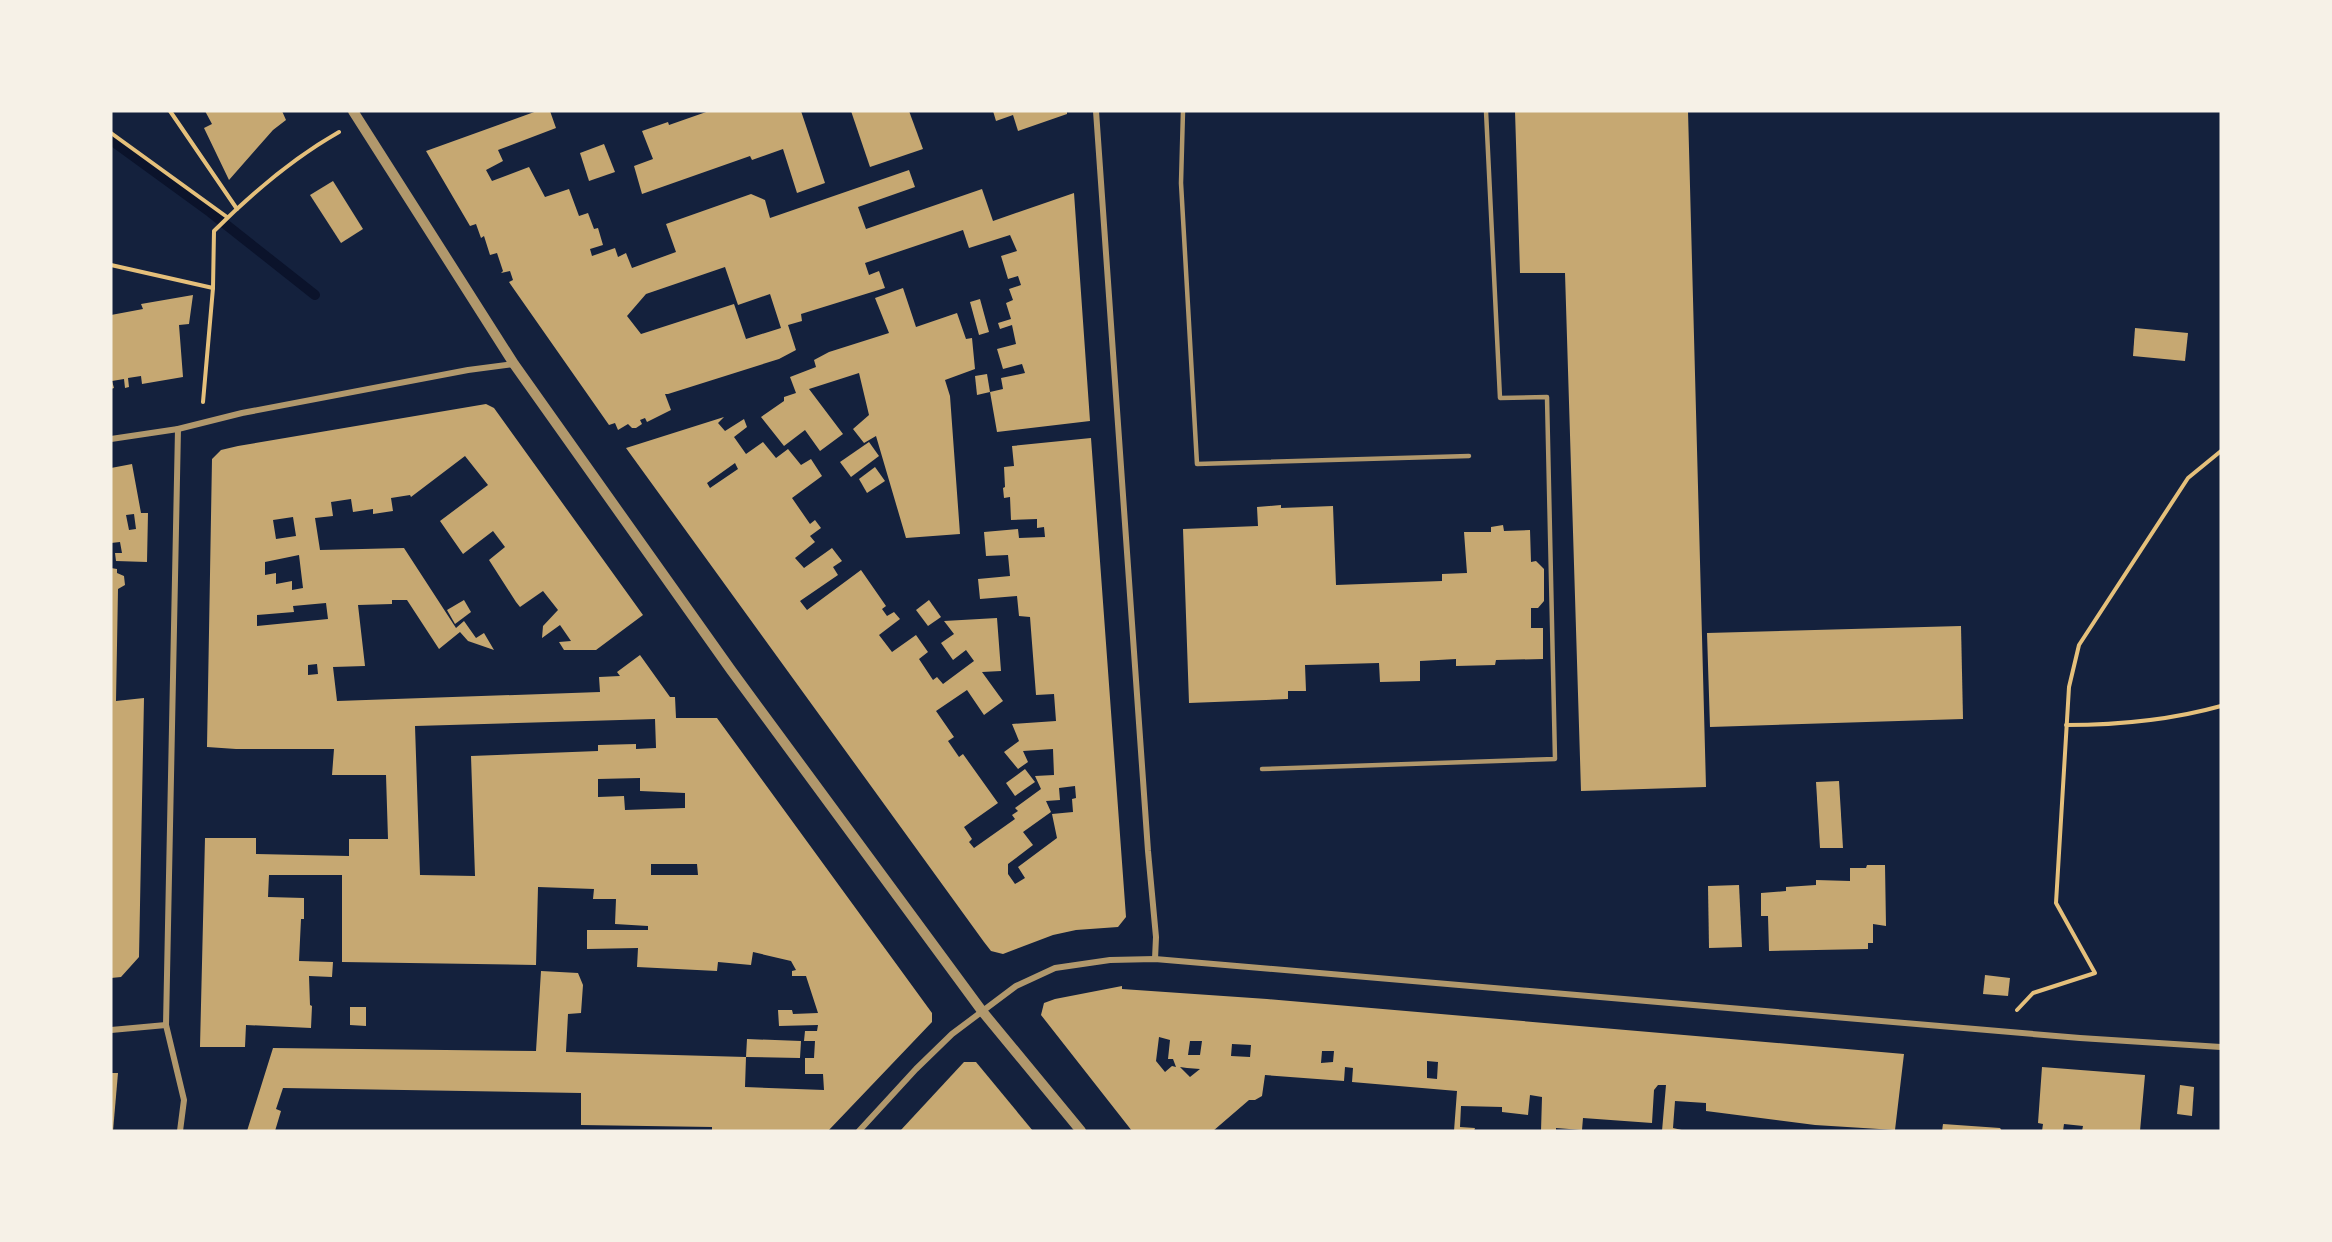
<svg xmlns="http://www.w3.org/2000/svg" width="2332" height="1242" font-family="'DejaVu Sans',sans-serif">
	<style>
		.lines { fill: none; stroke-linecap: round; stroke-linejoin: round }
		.stream { stroke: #0b132b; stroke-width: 10 }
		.building { fill: #c6a872; fill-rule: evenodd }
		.path { stroke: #e5c07b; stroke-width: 4 }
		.service { stroke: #b1986c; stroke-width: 4.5 }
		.minor { stroke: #b1986c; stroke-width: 6 }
		.tertiary { stroke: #b1986c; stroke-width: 10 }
	</style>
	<rect width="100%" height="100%" fill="#14213d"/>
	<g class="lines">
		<!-- stream -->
		<path class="stream" d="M111 140 210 212 315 295"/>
	</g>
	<!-- building -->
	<g class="building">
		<path d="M205 111H282L286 120 273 130 229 180 204 128 212 124Z"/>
		<path d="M537 111H550L556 128 498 150 503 161 486 170 492 181 529 167 545 197 569 189 579 216 588 213 594 229 598 228 603 245 590 249 592 256 615 248 618 257 626 253 632 268 676 252 666 224 751 194 765 200 770 218 909 170 915 187 858 207 866 229 982 189 993 221 1074 193 1090 421 997 432 990 392 1003 389 1001 378 1025 373 1022 364 1003 369 997 349 1016 344 1012 325 1000 329 998 323 1011 319 1006 303 1013 300 1009 289 1021 285 1018 276 1008 279 1001 256 1017 251 1010 235 969 248 963 230 865 263 869 275 879 271 885 288 801 314 802 321 788 325 796 350 779 359 668 394H665L671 410 647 422 645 418 640 420 642 424 636 428H632L628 424 618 430 615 423 609 425 511 285 509 282 513 280 510 271 501 273 503 271 497 253 490 255 484 236 481 238 476 224 470 226 426 151ZM725 267 738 305 770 294 781 328 746 339 734 304 641 334 627 316 646 294Z"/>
		<path d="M709 111H801L825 183 797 193 783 149 752 160 750 156 642 194 634 166 653 159 642 131 668 122 669 125Z"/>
		<path d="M851 111H909L923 149 870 167Z"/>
		<path d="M993 111H1067V114L1018 131 1013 115 996 121Z"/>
		<path d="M1515 111H1688L1706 787 1581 791 1565 273H1520Z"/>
		<path d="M604 144 615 172 589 181 580 153Z"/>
		<path d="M333 181 363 229 341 243 310 195Z"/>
		<path d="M903 288 916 327 957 313 966 339 972 338 975 369 945 380 950 396 960 534 906 538 876 436 864 443 853 429 869 415 859 373 809 389 843 434 820 451 805 430 784 446 761 417 784 401V397L796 393 790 377 816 367 814 360 829 352 889 333 875 298Z"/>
		<path d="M193 295 189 324 179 325 183 377 142 384 141 376 128 378 129 387 125 388 124 379 112 381 114 388 111 389V315L143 309 141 304Z"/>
		<path d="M980 299 989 332 979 335 970 302Z"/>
		<path d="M2135 328 2188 333 2185 361 2133 356Z"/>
		<path d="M987 374 990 392 977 395 975 376Z"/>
		<path d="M486 404 494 408 643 615 596 650H564L559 642 571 641 560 625 542 638 543 626 558 610 543 591 520 607 516 602 489 560 505 547 493 531 463 554 440 521 488 485 465 456 411 497 410 495 391 498 393 511 373 514V509L353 512 351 499 331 502 333 516 315 518 320 550 404 548 456 628 464 621 476 638 484 633 494 650 468 641 460 632 439 649 407 600H392V604L358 605 365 666 333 667 337 701 600 692 599 677 620 676 617 672 640 655 670 697H675L676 718H717L932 1013V1022L828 1131H712V1127L581 1125V1093L283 1088 276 1109 281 1111 275 1131H247L273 1048 536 1051 541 971 578 973 583 985 581 1013 568 1014 566 1052 746 1057 747 1039 801 1041 800 1058 746 1057 745 1087 824 1090 823 1074H805V1058H814L815 1041H804L805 1031H817L818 1025 779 1026 778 1010H792L793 1014 818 1013 806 976H792V971L796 970 791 961 753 952 751 965 718 962 717 971 637 967 638 948 587 949V930H648V926L615 924 616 899H593L594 889 538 887 536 965 342 962V875H269L268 897 304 898V919H301L299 961 333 962 332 977 309 976 310 1005 312 1006 311 1028 246 1025 245 1047H200L205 838H256V854L349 856V839H388L386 775H332L334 749H236L207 747 212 459 221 450 238 446ZM293 517 296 536 276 539 273 520ZM299 555 303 588 292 590V581L276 584V573L265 575V562ZM326 603 328 619 257 626V615L294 612 293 606ZM317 664 318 674 308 675V665ZM655 719 656 748 636 749V744L598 745V751L471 756 475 876 420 875 415 726ZM640 778V791L685 793V808L625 810 624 796 598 797V779ZM651 864H697L698 875H651Z"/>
		<path d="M724 417 718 423 725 431 744 419 747 427 734 437 746 454 763 442 776 458 788 449 801 465 811 459 822 476 792 498 810 524 815 520 821 528 810 536 815 542 795 558 804 568 832 548 842 561 833 567 838 575 800 601 807 610 861 570 886 606 882 609 887 616 894 612 900 619 879 635 892 652 916 635 928 652 919 659 933 680 937 677 943 684 974 661 966 650 953 660 941 643 954 634 944 621 997 618 1001 671 982 672 1003 701 984 715 967 690 936 711 954 737 948 741 959 757 963 754 998 803 964 827 972 839 969 842 974 848 1015 819 1012 815 1018 811 1015 808 1041 789 1035 776 1054 775 1053 749 1023 751 1028 762 1018 769 1004 752 1019 741 1012 724 1056 721 1054 694 1036 695 1030 617 1019 616 1017 596 980 599 978 579 1010 576 1008 555 986 556 984 532 1018 529 1019 538 1045 537 1044 527 1037 528V519L1011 520 1010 497 1004 498 1003 488 1005 487 1004 467 1014 466 1012 446 1091 438 1126 917 1118 927 1076 930 1053 935 1003 954 991 951 984 942 626 448ZM735 463 738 469 710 488 707 483ZM1075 786 1076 798 1072 799 1073 812 1052 814 1057 838 1018 867 1025 878 1015 884 1008 874V864L1033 845 1023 832 1051 812 1046 801 1060 800 1059 788Z"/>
		<path d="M869 442 879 456 851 477 840 462Z"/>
		<path d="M132 464 141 513H148L147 562 116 561 115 553H122L120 542 111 543V468ZM134 514 136 529 129 530 126 515Z"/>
		<path d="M875 467 885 481 867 493 859 479Z"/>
		<path d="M1281 505V508L1333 506 1336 585 1442 581V574L1467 573 1464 532H1491V527L1503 525 1504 531 1530 530 1531 562 1536 561 1544 569V601L1538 608H1531V628H1543V659L1496 660 1495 665 1456 666V659L1420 661V681L1380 682 1379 663 1305 665 1306 691H1288V699L1189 703 1183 529 1258 526 1257 507Z"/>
		<path d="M111 568 117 569V573L124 576 125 585 118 589 116 701 144 698 139 957 121 977 111 978Z"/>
		<path d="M464 600 471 612 455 624 447 610Z"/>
		<path d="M929 600 941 617 928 626 916 610Z"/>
		<path d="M1961 626 1963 719 1710 727 1707 633Z"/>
		<path d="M1025 769 1035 782 1015 796 1006 783Z"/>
		<path d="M1839 781 1843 848H1820L1816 782Z"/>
		<path d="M1867 865H1885L1886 926 1873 924V943H1868V949L1769 951 1768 916H1761V893L1786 891V887L1816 885V880L1850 881V868H1866Z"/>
		<path d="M1739 885 1742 947 1709 948 1708 886Z"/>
		<path d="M1985 975 2010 978 2008 996 1983 994Z"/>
		<path d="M1122 986V989L1267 999 1904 1054 1895 1130 1815 1125 1706 1111V1103L1675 1101 1673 1128 1686 1131H1662L1666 1085H1658L1654 1090 1652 1123 1583 1118 1582 1130 1556 1128V1131H1541L1542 1097 1530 1095 1528 1115 1502 1112V1107L1461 1106 1460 1127 1475 1128 1474 1131H1454L1457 1091 1352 1082 1353 1068 1345 1067 1344 1081 1265 1075 1262 1096 1255 1100H1249L1213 1131H1132L1041 1015 1044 1003 1055 999ZM1159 1037 1170 1040 1168 1059H1173L1176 1067 1172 1066 1165 1072 1156 1061ZM1190 1041H1202L1200 1055H1188ZM1232 1044 1251 1045 1250 1057 1231 1056ZM1322 1051H1334L1333 1062 1321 1063ZM1427 1061 1438 1062 1437 1079 1427 1078ZM1180 1067 1187 1068 1200 1069 1190 1077Z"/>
		<path d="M350 1007H366V1026L350 1025Z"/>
		<path d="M964 1062H976L1033 1131H900Z"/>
		<path d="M2042 1067 2145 1075 2140 1131H2082L2083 1126 2064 1124 2063 1131H2042L2043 1124 2038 1123Z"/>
		<path d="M111 1073H118L113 1131H111Z"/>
		<path d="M2180 1085 2194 1087 2192 1116 2177 1114Z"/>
		<path d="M1943 1124 2000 1128 2002 1131H1942Z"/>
	</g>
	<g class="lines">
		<!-- path -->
		<g class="path">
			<path d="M170 111 237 209"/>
			<path d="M111 133 227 217"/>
			<path d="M111 265 213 288"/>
			<path d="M203 402 213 288 214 231C250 195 295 157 339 132"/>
			<path d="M2066 725C2118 725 2171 720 2221 706"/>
			<path d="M2017 1010 2033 993 2095 973 2056 903 2069 687 2079 645 2188 478 2221 451"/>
		</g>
		<!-- service -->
		<g class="service">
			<path d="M1183 111 1181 183 1197 464 1469 456"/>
			<path d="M1262 769 1555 759 1547 397 1500 398 1486 111"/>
		</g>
		<!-- minor -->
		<g class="minor">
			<path d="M1096 111 1148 851 1156 937 1155 959"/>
			<path d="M178 429 166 1025 184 1100 180 1131"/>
			<path d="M111 439 178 429 242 413 468 370 514 364"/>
			<path d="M111 1030 166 1025"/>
			<path d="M859 1131 916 1069 952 1034 1016 986 1055 968 1110 960 1155 959 2080 1038 2221 1047"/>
		</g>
		<!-- tertiary -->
		<path class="tertiary" d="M353 111 514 364 731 670 982 1011 1081 1131"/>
	</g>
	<!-- border -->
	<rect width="2332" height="1242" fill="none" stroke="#f6f1e7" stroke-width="225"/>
</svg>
